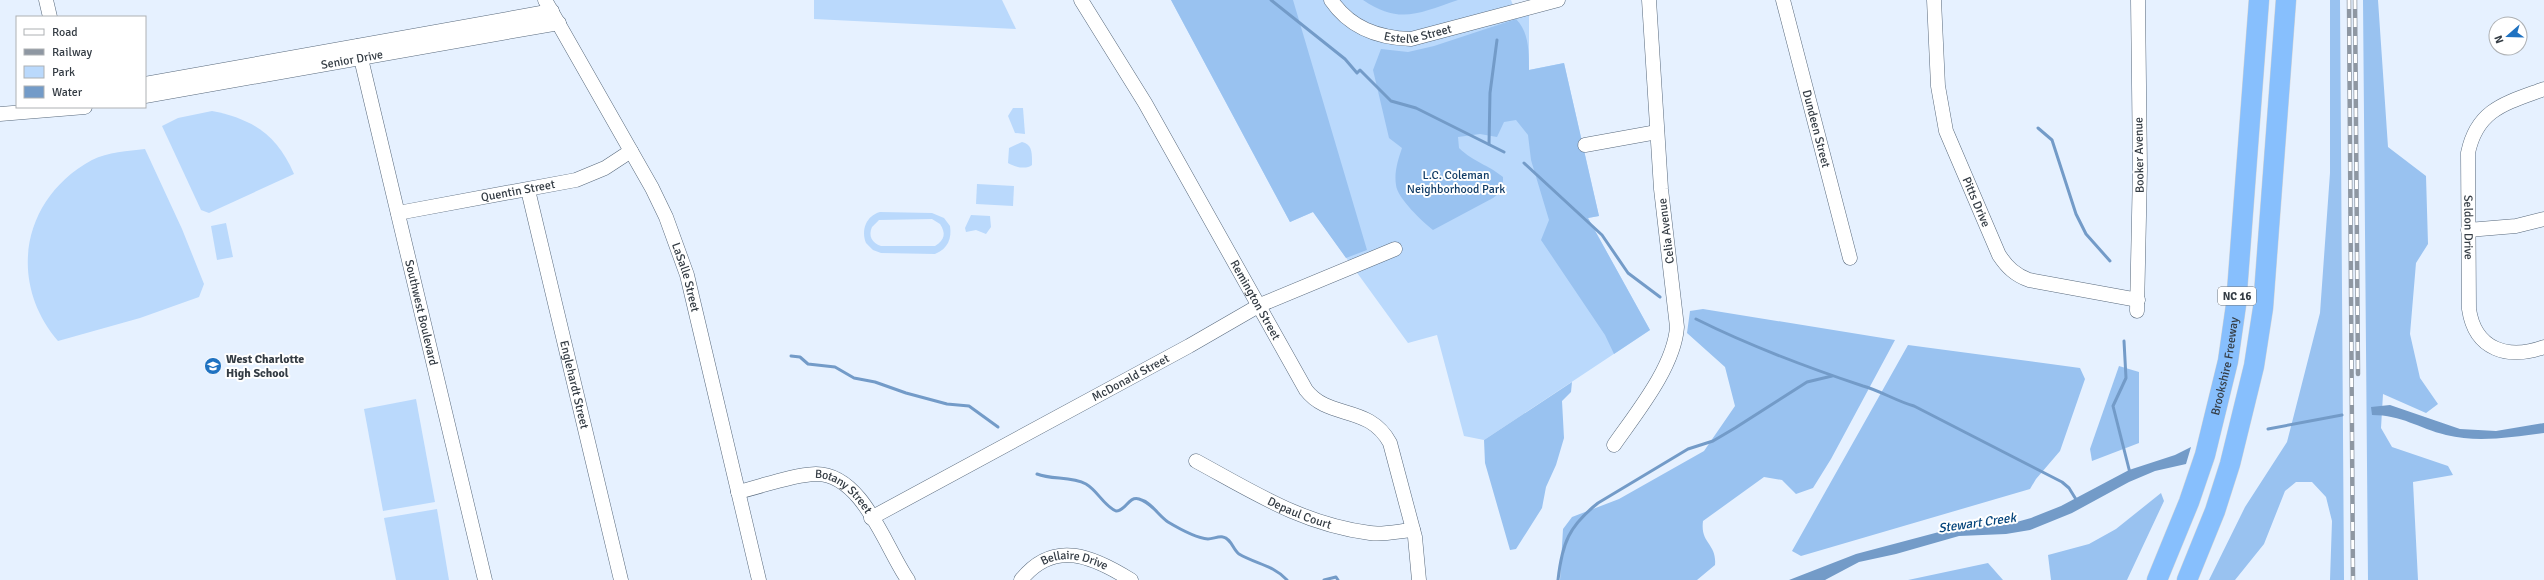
<svg xmlns="http://www.w3.org/2000/svg" width="2544" height="580" font-family="Signika,sans-serif">
	<style>
		.green { fill: #bad9fc; fill-rule: evenodd }
		.forest { fill: #99c2f0 }
		.water { fill: #739bc8 }
		.lines { fill: none; stroke-linecap: round; stroke-linejoin: round }
		.stream { stroke: #739bc8; stroke-width: 3 }
		.minor-casing { stroke: #58697c; stroke-width: 15 }
		.highway-casing { stroke: #d2d4d6; stroke-width: 21 }
		.minor { stroke: #fff; stroke-width: 14 }
		.highway { stroke: #87bffd; stroke-width: 20 }
		.rail-casing { stroke: #8e97a2; stroke-width: 4.5 }
		.rail { stroke: #fff; stroke-width: 3; stroke-dasharray: 9; stroke-linecap: butt }
		.labels { text-anchor: middle; stroke-width: 4; stroke-linejoin: round; paint-order: stroke }
		.shield { fill: #fff; stroke: #71767c; stroke-width: 1 }
		.shield-label { font-size: 11px; font-weight: bold; fill: #343c44 }
		.street-label { font-size: 12px; fill: #343c44; stroke: #fff }
		.park-label { font-size: 12px; fill: #113c66; stroke: #fff }
		.poi-label { font-size: 12px; font-weight: bold; fill: #343c44; stroke: #fff; text-anchor: start }
		.water-label { font-size: 13px; font-style: italic; fill: #03437a; stroke: #fff }
	</style>
	<rect width="100%" height="100%" fill="#e6f1ff"/>
	<!-- green -->
	<g class="green">
		<path d="M814 0H1002L1016 29 814 19Z"/>
		<path d="M1171 0H1511L1515 11 1529 8V70L1564 63 1599 216 1588 218 1650 330 1484 440 1464 436 1437 335 1408 343 1313 212 1290 222Z"/>
		<path d="M1013 108H1023L1025 134 1015 133 1008 116Z"/>
		<path d="M212 111C253 119 277 135 294 174L209 213 201 210 162 126 178 118Z"/>
		<path d="M1022 142C1033 144 1032 155 1032 165 1026 170 1015 167 1008 163L1009 148Z"/>
		<path d="M145 149 182 229 204 284 199 297 140 318 58 341C7 281 22 198 92 160 108 152 128 151 145 149Z"/>
		<path d="M977 184 1014 186 1013 206 976 204Z"/>
		<path d="M880 212 932 213 944 218 950 226C952 238 948 249 935 254L881 253 873 250 866 243C861 230 866 216 880 212ZM932 219 940 224C946 233 945 240 935 246H881C872 243 868 236 872 227L879 220Z"/>
		<path d="M971 215 990 216 991 227 986 234 976 230 966 232 965 228Z"/>
		<path d="M226 223 233 257 217 260 211 226Z"/>
		<path d="M416 399 435 502 383 511 364 409Z"/>
		<path d="M437 509 449 580H396L384 518Z"/>
	</g>
	<!-- forest -->
	<g class="forest">
		<path d="M1171 0H1293L1367 250 1346 258 1313 212 1290 222Z"/>
		<path d="M1363 0H1458C1419 13 1400 25 1363 0Z"/>
		<path d="M2330 0H2340L2344 580H2330L2332 521 2326 497 2312 482H2296L2285 491 2264 544 2235 580H2209L2245 507 2287 442 2320 313 2330 173Z"/>
		<path d="M2363 0H2378L2388 147 2426 176 2428 244 2416 263 2410 334 2420 378 2438 404 2426 413 2383 394 2381 428 2392 447 2448 466 2453 475 2413 482 2418 580H2368Z"/>
		<path d="M1516 19C1529 32 1529 52 1529 70L1564 63 1599 216 1588 218 1650 330 1614 354 1605 335 1541 240 1549 220 1531 160 1528 135 1516 120 1504 122 1497 137 1480 134 1458 137 1459 148C1475 163 1487 164 1503 177V190L1493 198 1433 230C1423 222 1397 198 1396 185 1394 172 1398 160 1402 148L1389 138 1373 70 1381 49 1408 52 1434 46Z"/>
		<path d="M1703 309 1895 340 1831 459 1813 488 1796 494 1782 480 1764 477 1703 521C1700 544 1717 543 1715 565L1697 580H1560L1563 529 1572 517 1619 499 1704 451 1735 406 1725 367 1687 333 1690 311Z"/>
		<path d="M1908 345 2080 368 2085 379 2060 451 2036 479 2030 489 1801 556 1792 551Z"/>
		<path d="M2119 366 2139 372V443L2092 461 2090 449Z"/>
		<path d="M1572 382 1571 392 1562 401 1564 438 1556 465 1546 487 1542 508 1516 549 1510 550 1485 463 1484 440Z"/>
		<path d="M2161 493 2164 501 2127 580H2051L2048 555 2089 544 2116 529Z"/>
		<path d="M1988 563 2003 580H1908Z"/>
	</g>
	<!-- water -->
	<g class="water">
		<path d="M2390 405 2460 429 2496 431 2544 423V433C2511 437 2479 443 2446 435 2418 428 2402 415 2372 415L2371 407Z"/>
		<path d="M2191 447 2186 464 2155 471 2129 482 2072 513 2030 530 2006 534 1959 536 1896 554 1859 562 1825 580H1789L1856 554 1954 528 2013 523 2031 518 2061 506 2129 470 2175 455Z"/>
	</g>
	<g class="lines">
		<!-- stream -->
		<g class="stream">
			<path d="M1271 0 1345 59 1357 73 1360 70 1391 101 1416 108 1504 152"/>
			<path d="M2038 128 2052 140 2076 214 2086 234 2110 261"/>
			<path d="M1489 144 1490 93 1497 40"/>
			<path d="M1524 163 1602 235 1628 273 1660 297"/>
			<path d="M1696 319C1750 346 1806 367 1863 386 1881 391 1896 401 1914 406L2062 482 2069 488 2077 501"/>
			<path d="M2124 341 2126 378 2113 406 2130 473"/>
			<path d="M791 356 800 357 808 364 835 367 854 378 875 382 906 393 947 404 969 406 998 427"/>
			<path d="M2268 429 2342 415"/>
			<path d="M1037 474C1052 480 1071 476 1086 484 1098 491 1103 505 1116 511 1126 511 1128 496 1139 499 1151 502 1158 515 1168 522 1178 528 1196 538 1208 539 1213 539 1218 536 1223 537 1231 538 1233 550 1239 554 1256 564 1273 565 1287 580"/>
			<path d="M1324 580 1336 577 1338 580"/>
			<path d="M1558 580C1562 543 1569 526 1598 503L1688 449 1713 441 1735 428 1807 382 1832 376"/>
		</g>
		<!-- minor casing -->
		<g class="minor-casing">
			<g id="minor">
				<path d="M46 0 50 17"/>
				<path id="s1" d="M545 0 652 188 666 217 687 275 759 580"/>
				<path id="s2" d="M1081 0 1145 103 1306 390C1329 420 1369 404 1390 443L1415 537 1419 580"/>
				<path id="s3" d="M1331 0C1350 28 1378 38 1411 39L1558 0"/>
				<path id="s4" d="M1783 0 1850 258"/>
				<path id="s5" d="M1934 0 1938 86 1946 131 1999 255C2007 267 2015 275 2029 280L2138 300"/>
				<path id="s6" d="M358 46 485 580"/>
				<path d="M145 84 552 11"/>
				<path id="s7" d="M2544 89C2506 103 2477 109 2468 153L2469 309C2475 350 2508 360 2544 347"/>
				<path id="s8" d="M145 96 559 23"/>
				<path d="M0 114 85 107"/>
				<path d="M1585 145 1657 132"/>
				<path id="s9" d="M528 190 621 580"/>
				<path id="s10" d="M398 213 576 180 605 168 631 151"/>
				<path d="M2468 230 2516 226 2544 219"/>
				<path d="M2137 311 2140 169 2138 0"/>
				<path d="M1614 445C1637 412 1674 367 1677 327L1661 189 1649 0"/>
				<path id="s11" d="M1196 461C1255 493 1302 524 1370 533 1384 535 1399 531 1413 530"/>
				<path id="s12" d="M738 492C763 486 791 475 816 474 863 474 885 547 908 580"/>
				<path id="s13" d="M871 518 1189 346 1260 305 1395 249"/>
				<path id="s14" d="M1021 580C1054 538 1094 557 1131 580"/>
			</g>
		</g>
		<!-- highway casing -->
		<g class="highway-casing">
			<g id="highway">
				<path id="s15" d="M2157 580 2189 502 2205 455 2228 361 2236 305 2259 0"/>
				<path d="M2187 580 2215 511 2230 464 2254 366 2263 308 2286 0"/>
			</g>
		</g>
		<!-- minor -->
		<use href="#minor" class="minor"/>
		<!-- highway -->
		<use href="#highway" class="highway"/>
		<!-- rail casing -->
		<g class="rail-casing">
			<g id="rail">
				<path d="M2349 0 2353 580"/>
				<path d="M2355 0 2358 374"/>
			</g>
		</g>
		<!-- rail -->
		<use href="#rail" class="rail"/>
	</g>
	<!-- icons -->
	<defs>
		<g id="school-disc" transform="scale(0.9)"><circle r="9.5" fill="#1f72c1" stroke="#fff"/><path d="M0-5L7-2L0 1L-7-2ZM-4 1L0 2.5L4 1V4Q0 6-4 4Z" fill="#fff"/></g>
	</defs>
	<g fill-rule="evenodd">
		<use href="#school-disc" x="213" y="366"/>
	</g>
	<g class="labels">
		<!-- shield labels -->
		<rect class="shield" x="2218" y="287" width="38" height="18" rx="3"/>
		<g class="shield-label">
			<text x="2237" y="300">NC 16</text>
		</g>
		<!-- street labels -->
		<g class="street-label">
			<text dy="4" stroke="none"><textPath href="#s3" startOffset="100">Estelle Street</textPath></text>
			<text dy="4" stroke="none"><textPath href="#s8" startOffset="210">Senior Drive</textPath></text>
			<text dy="4" stroke="none"><textPath href="#s4" startOffset="133">Dundeen Street</textPath></text>
			<text transform="translate(2139 155) rotate(-91)" y="4">Booker Avenue</text>
			<text dy="4" stroke="none"><textPath href="#s10" startOffset="122">Quentin Street</textPath></text>
			<text dy="4" stroke="none"><textPath href="#s5" startOffset="209">Pitts Drive</textPath></text>
			<text dy="4" stroke="none"><textPath href="#s7" startOffset="180">Seldon Drive</textPath></text>
			<text transform="translate(1666 231) rotate(-97)" y="4">Celia Avenue</text>
			<text dy="4" stroke="none"><textPath href="#s1" startOffset="312">LaSalle Street</textPath></text>
			<text dy="4" stroke="none"><textPath href="#s2" startOffset="347">Remington Street</textPath></text>
			<text dy="4" stroke="none"><textPath href="#s6" startOffset="274">Southwest Boulevard</textPath></text>
			<text dy="4" stroke="none"><textPath href="#s15" startOffset="225">Brookshire Freeway</textPath></text>
			<text dy="4" stroke="none"><textPath href="#s13" startOffset="295">McDonald Street</textPath></text>
			<text dy="4" stroke="none"><textPath href="#s9" startOffset="200">Englehardt Street</textPath></text>
			<text dy="4" stroke="none"><textPath href="#s12" startOffset="114">Botany Street</textPath></text>
			<text dy="4" stroke="none"><textPath href="#s11" startOffset="116">Depaul Court</textPath></text>
			<text dy="4" stroke="none"><textPath href="#s14" startOffset="62">Bellaire Drive</textPath></text>
		</g>
		<!-- park labels -->
		<g class="park-label">
			<text x="1456" y="179">L.C. Coleman<tspan x="1456" dy="14">Neighborhood Park</tspan></text>
		</g>
		<!-- poi labels -->
		<g class="poi-label">
			<text x="226" y="363">West Charlotte<tspan x="226" dy="14">High School</tspan></text>
		</g>
		<!-- water labels -->
		<g class="water-label">
			<text transform="translate(1977 522) rotate(-8)" y="5">Stewart Creek</text>
		</g>
	</g>
	<!-- legend -->
	<rect x="16" y="16" width="130" height="92" fill="#ffffff" stroke="#aeb1b4"/>
	<rect x="24" y="29" width="20" height="6" fill="#ffffff" stroke="#aeb1b4"/>
	<text x="52" y="36" font-size="12" fill="#343c44">Road</text>
	<rect x="24" y="49" width="20" height="6" fill="#8e97a2" stroke="#aeb1b4"/>
	<text x="52" y="56" font-size="12" fill="#343c44">Railway</text>
	<rect x="24" y="66" width="20" height="12" fill="#bad9fc" stroke="#aeb1b4"/>
	<text x="52" y="76" font-size="12" fill="#343c44">Park</text>
	<rect x="24" y="86" width="20" height="12" fill="#739bc8" stroke="#aeb1b4"/>
	<text x="52" y="96" font-size="12" fill="#343c44">Water</text>
	<!-- north arrow -->
	<g transform="translate(2508 36) rotate(250)"><circle r="19" fill="#ffffff" stroke="#aeb1b4"/>
	<path d="M0-3L7 15L0 10L-7 15Z" fill="#1f72c1"/>
	<text y="-6" font-size="11" font-weight="bold" text-anchor="middle" fill="#343c44">N</text>
	</g>
</svg>
